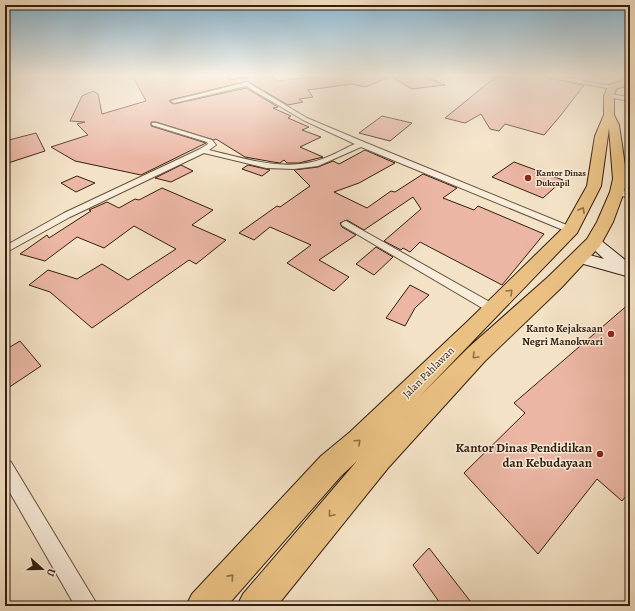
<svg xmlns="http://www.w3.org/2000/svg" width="635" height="611" font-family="Alegreya,serif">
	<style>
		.building { fill: #ebb6a4; stroke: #331f0e }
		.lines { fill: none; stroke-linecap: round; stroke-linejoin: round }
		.street-casing { stroke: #63503c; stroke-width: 2 }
		.secondary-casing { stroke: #331f0e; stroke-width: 2 }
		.primary-casing { stroke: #331f0e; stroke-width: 2 }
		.street { fill: #f8ecda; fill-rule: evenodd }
		.secondary { fill: #f8ecda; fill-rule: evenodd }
		.primary { fill: #eac183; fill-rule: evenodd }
		.oneway { stroke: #8e7048 }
		.poi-dot { fill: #8f2418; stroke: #f8ecda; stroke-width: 1.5 }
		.labels { text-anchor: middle; stroke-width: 3; stroke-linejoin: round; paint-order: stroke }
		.far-poi-label { font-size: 9px; font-weight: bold; fill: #331f0e; stroke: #f8ecda; text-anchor: start }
		.poi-label { font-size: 11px; font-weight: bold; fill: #331f0e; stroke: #f8ecda; text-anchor: end }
		.street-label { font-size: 11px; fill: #331f0e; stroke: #f8ecda }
		.near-poi-label { font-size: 13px; font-weight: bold; fill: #331f0e; stroke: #f8ecda; text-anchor: end }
	</style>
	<rect width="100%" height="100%" fill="#f4e2c6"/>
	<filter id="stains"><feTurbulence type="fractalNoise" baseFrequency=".005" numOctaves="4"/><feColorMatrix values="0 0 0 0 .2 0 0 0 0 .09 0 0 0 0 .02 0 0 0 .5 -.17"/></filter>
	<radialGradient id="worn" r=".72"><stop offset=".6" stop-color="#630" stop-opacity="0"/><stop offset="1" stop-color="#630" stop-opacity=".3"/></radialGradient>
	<!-- building -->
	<g class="building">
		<path d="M132 75H228L229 80 259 75H269L278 81 326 75H371L374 78 380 76 381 75H422L445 85 412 89 390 76 366 87 352 84 308 90 313 97 299 99 303 102 288 105 247 81 170 100V102L174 104 246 88 278 107 273 108 291 116 288 118 309 127 302 130 321 137 300 147 323 157 299 163H287L284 160 280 163 273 162 245 157 216 139 214 140 156 122H151V126L206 143 141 175 75 161 51 147 88 135 77 124 85 122 70 121 82 96 93 91 98 94 102 114 146 101Z"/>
		<path d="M515 75 525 77 527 75H539L545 76 548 78 584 85 561 115 544 135 505 124 499 131 490 129 481 114 465 123 445 118 493 79 501 77 507 78Z"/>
		<path d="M382 116 412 123 390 141 359 133Z"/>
		<path d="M36 133 45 151 5 164V141Z"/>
		<path d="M365 150 395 163 359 183 334 192 367 208 391 191 395 192 423 174 457 188 443 198 474 210 478 206 544 234 502 285 420 242 410 252 403 248 401 250 384 241 421 209 413 197 364 230 347 220 340 223 342 227 356 235 319 260 349 277 334 291 287 263 311 245 270 227 254 240 239 233 277 206 280 207 310 186 294 170 318 167 333 161 339 164Z"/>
		<path d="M514 162 563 180 543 198 492 177Z"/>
		<path d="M181 165 193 171 171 182 155 178Z"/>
		<path d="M248 165 266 169 270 170 262 176 242 169Z"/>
		<path d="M77 176 95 183 76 192 61 183Z"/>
		<path d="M162 188 213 210 192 225 226 240 196 264 189 260 92 328 50 292 29 285 48 270 77 279 102 264 128 280 176 249 134 226 104 248 77 237 45 261 20 254 47 235 49 238 91 211 89 210 107 202 119 208 135 199 139 200Z"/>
		<path d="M376 247 393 257 374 275 356 264Z"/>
		<path d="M410 285 429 295 415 308 405 326 386 318Z"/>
		<path d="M630 303V491L622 501 597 479 538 554 464 473 525 413 514 403Z"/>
		<path d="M20 341 41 366 5 390V350Z"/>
		<path d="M429 548 474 606H442L413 565Z"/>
	</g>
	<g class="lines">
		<!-- street casing -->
		<g class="street-casing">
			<g id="street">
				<path d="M372 75H380L374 77Z"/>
				<path d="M491 75H504L489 77Z"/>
				<path d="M546 75H554L615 87 612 89 548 77Z"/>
				<path d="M247 82 307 118 364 142 574 228 576 230 574 232H568L361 147 318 166 294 169 266 168 204 153 70 217 5 253V246L64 213 200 149 208 144 207 142 152 125V123H156L212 140 216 145 209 150C242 158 278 170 312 162 327 159 341 150 355 144L303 120 246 86 174 103 171 101Z"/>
				<path d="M609 94 630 97V101L607 97V95Z"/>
				<path d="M617 189 630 192V198L614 194 613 192Z"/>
				<path d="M346 221 497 306 499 309 497 312 493 314 489 312 343 226 341 224 343 222Z"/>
				<path d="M5 460 11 462 98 606H75L5 484Z"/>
			</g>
		</g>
		<!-- secondary casing -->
		<g class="secondary-casing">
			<path id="secondary" d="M594 237 599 239 629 263 630 277 573 261 571 257 573 253 579 252 604 259 586 242 589 239Z"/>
		</g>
		<!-- primary casing -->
		<g class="primary-casing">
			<path id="primary" d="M630 78V84L616 89 614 96V115L619 125 627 179 624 192 613 222 600 246 562 287 485 361 388 468 277 606H237L243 594 357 461 341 476 227 606H186L192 594 321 456 350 432 469 320 564 227 587 186 595 136 604 115V96L609 85ZM609 128 613 179 610 192 597 222 587 239 548 277 469 347 420 396 577 233 601 186Z"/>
		</g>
		<!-- street -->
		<use href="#street" class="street"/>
		<!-- secondary -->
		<use href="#secondary" class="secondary"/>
		<!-- primary -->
		<use href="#primary" class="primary"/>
	</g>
	<!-- one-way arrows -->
	<defs><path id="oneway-chevron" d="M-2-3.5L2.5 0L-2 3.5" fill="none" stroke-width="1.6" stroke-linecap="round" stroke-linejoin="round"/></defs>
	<g class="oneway">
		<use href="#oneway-chevron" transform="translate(582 210) rotate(-61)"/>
		<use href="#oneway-chevron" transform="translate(510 292) rotate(-45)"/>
		<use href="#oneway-chevron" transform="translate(475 356) rotate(135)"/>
		<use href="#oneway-chevron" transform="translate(358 442) rotate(-43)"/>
		<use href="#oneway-chevron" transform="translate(331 514) rotate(130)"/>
		<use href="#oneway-chevron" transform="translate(231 577) rotate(-48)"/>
	</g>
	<!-- sky -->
	<linearGradient id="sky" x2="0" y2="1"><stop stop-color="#89b8d5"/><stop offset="0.47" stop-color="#faf2e5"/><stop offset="1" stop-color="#faf2e5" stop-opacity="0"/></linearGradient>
	<rect width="635" height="160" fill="url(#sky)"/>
	<!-- markers -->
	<g class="poi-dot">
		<circle cx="528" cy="178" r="4"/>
		<circle cx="611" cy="334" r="4"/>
		<circle cx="600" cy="454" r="4"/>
	</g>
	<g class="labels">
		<!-- far-poi labels -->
		<g class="far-poi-label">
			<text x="536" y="176">Kantor Dinas<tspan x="536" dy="10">Dukcapil</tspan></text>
		</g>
		<!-- poi labels -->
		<g class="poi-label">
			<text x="603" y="332">Kanto Kejaksaan<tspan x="603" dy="13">Negri Manokwari</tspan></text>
		</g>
		<!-- street labels -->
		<g class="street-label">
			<text transform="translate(428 372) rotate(-45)" y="4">Jalan Pahlawan</text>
		</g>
		<!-- near-poi labels -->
		<g class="near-poi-label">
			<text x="592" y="452">Kantor Dinas Pendidikan<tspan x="592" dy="15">dan Kebudayaan</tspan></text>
		</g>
	</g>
	<!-- margin -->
	<rect width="635" height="611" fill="none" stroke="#f4e2c6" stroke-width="20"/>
	<rect x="6" y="6" width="623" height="599" fill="none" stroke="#331f0e" stroke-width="2"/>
	<rect x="10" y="10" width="615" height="591" fill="none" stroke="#331f0e"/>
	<!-- north arrow -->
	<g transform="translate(42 569) rotate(111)" stroke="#f8ecda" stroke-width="3" paint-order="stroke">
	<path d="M0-3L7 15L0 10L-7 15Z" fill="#331f0e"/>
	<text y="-6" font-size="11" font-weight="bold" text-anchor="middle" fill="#331f0e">U</text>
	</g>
	<rect width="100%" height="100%" filter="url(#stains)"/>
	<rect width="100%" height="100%" fill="url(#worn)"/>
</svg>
